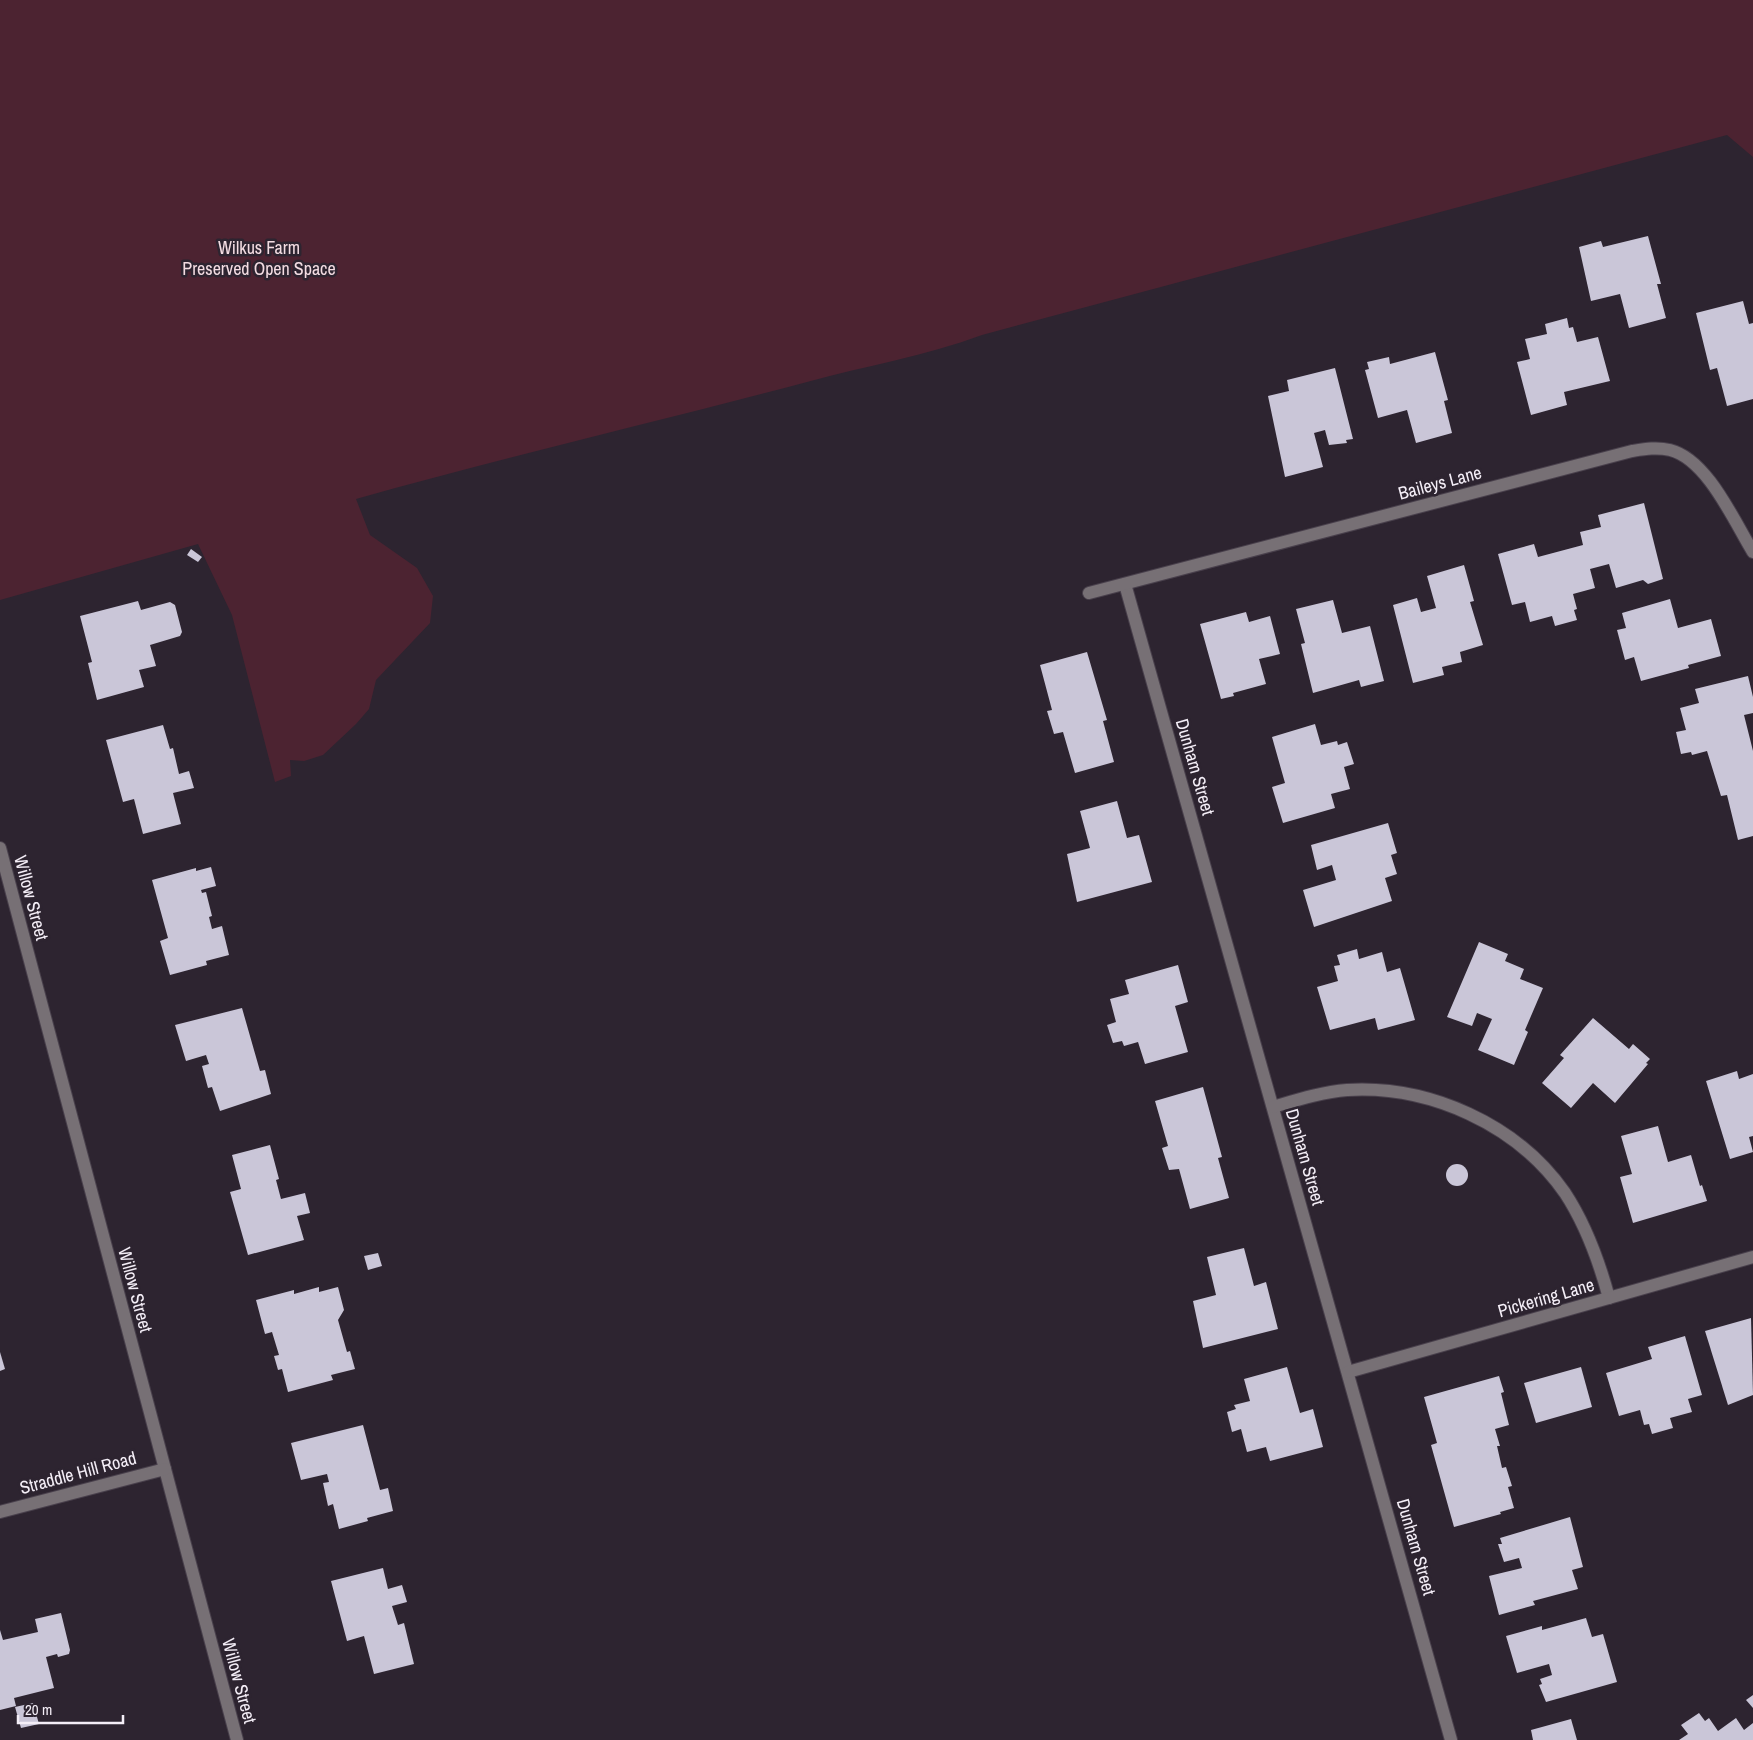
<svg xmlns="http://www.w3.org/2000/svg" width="1753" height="1740" font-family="'Archivo Narrow',sans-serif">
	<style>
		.green { fill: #4c2331 }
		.building { fill: #cac6d8 }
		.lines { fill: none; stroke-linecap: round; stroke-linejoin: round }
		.minor-casing { stroke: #49404c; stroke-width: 14 }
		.minor { stroke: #777075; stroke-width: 12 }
		.labels { text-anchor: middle; stroke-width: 5; stroke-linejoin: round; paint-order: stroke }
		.park-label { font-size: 18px; fill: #f3dce2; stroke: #2d2430 }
		.street-label { font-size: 18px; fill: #f4eef7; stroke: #2d2430 }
	</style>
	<rect width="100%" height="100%" fill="#2d2430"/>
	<!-- green -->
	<path class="green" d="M0 0H1753V157L1727 135 982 335C925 356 865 366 807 382 657 422 505 457 356 499L370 535 417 568 433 596 430 623 376 680 369 709 356 724 323 755 304 761 290 760 291 776 275 782 232 615 198 544 0 600Z"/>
	<!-- building -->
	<g class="building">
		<path d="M1648 236 1661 284H1657L1666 318 1629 328 1620 294 1591 301 1579 247 1601 241 1603 247Z"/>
		<path d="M1743 301 1749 324 1753 323V399L1727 406 1717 368 1710 370 1696 313Z"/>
		<path d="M1567 318 1569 328 1573 327 1577 342 1598 337 1610 381 1564 392 1567 405 1531 415 1517 362 1530 359 1525 339 1547 334 1545 324Z"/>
		<path d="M1435 352 1448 400 1444 401 1452 433 1416 443 1407 410 1378 418 1365 370 1369 369 1367 362 1389 357 1390 364Z"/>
		<path d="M1335 368 1353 439 1346 440 1347 443 1329 445 1325 430 1314 433 1323 467 1285 477 1268 396 1289 391 1287 380Z"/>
		<path d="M1644 503 1663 579 1648 584 1643 580 1616 588 1609 564 1590 569 1595 588 1573 594 1577 609 1574 610 1577 620 1555 626 1552 616 1530 622 1525 602 1512 605 1498 554 1534 544 1538 557 1583 545 1580 532 1601 527 1598 515Z"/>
		<path d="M191 549 202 557 198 562 187 555Z"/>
		<path d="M1464 565 1474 601 1470 602 1483 645 1460 652 1462 662 1442 667 1444 675 1413 683 1393 605 1417 598 1421 612 1436 608 1427 576Z"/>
		<path d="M1670 599 1678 628 1711 619 1721 656 1688 665 1689 668 1641 681 1634 657 1625 660 1617 630 1626 628 1622 613Z"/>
		<path d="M1333 600 1342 633 1370 626 1384 681 1361 687 1359 680 1313 693 1301 644 1305 643 1296 609Z"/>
		<path d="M138 601 141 610 170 602 175 605 182 632 180 636 150 645 156 666 139 670 144 687 97 700 88 663 92 662 80 616Z"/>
		<path d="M1246 612 1249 622 1270 616 1280 654 1259 659 1266 684 1233 693 1234 696 1221 699 1200 624Z"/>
		<path d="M1087 652 1107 720 1103 721 1114 762 1075 773 1063 732 1054 734 1047 711 1052 710 1040 665Z"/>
		<path d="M1748 676 1753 697V713L1744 715 1753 751V836L1738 840 1727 795 1721 796 1707 751 1692 755 1691 752 1681 754 1676 732 1686 730 1680 708 1699 703 1695 689Z"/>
		<path d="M1315 724 1321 745 1337 741 1338 745 1347 742 1354 764 1344 767 1350 789 1331 794 1335 808 1283 823 1272 787 1285 783 1272 737Z"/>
		<path d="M163 725 170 749 173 748 179 774 189 771 194 788 173 793 181 824 143 834 134 799 123 802 106 740Z"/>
		<path d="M1117 801 1127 838 1139 835 1152 882 1077 902 1067 854 1090 848 1080 811Z"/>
		<path d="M1388 823 1397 853 1391 855 1397 874 1385 878 1392 901 1314 927 1303 890 1336 880 1332 865 1317 870 1311 845Z"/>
		<path d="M211 867 216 886 201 890 202 893 206 892 212 916 209 917 212 929 222 926 229 955 206 961 207 965 170 975 160 941 168 938 152 880 196 868V871Z"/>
		<path d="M1479 942 1508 954 1505 961 1524 969 1520 979 1543 988 1525 1030 1528 1032 1514 1065 1478 1050 1492 1019 1477 1013 1472 1026 1447 1017Z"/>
		<path d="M1357 949 1359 959 1382 952 1387 972 1400 968 1415 1020 1378 1030 1375 1018 1330 1030 1317 987 1338 981 1334 966 1340 965 1337 955Z"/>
		<path d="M1178 965 1188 1002 1175 1006 1188 1052 1145 1064 1138 1042 1124 1046 1122 1041 1113 1043 1107 1025 1116 1022 1110 999 1129 994 1125 980Z"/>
		<path d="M242 1008 260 1071 265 1070 271 1094 220 1111 212 1087 208 1088 202 1066 209 1064 206 1055 186 1061 175 1025Z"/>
		<path d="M1593 1018 1629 1049 1633 1044 1650 1059 1646 1063 1648 1064 1615 1103 1593 1083 1571 1108 1542 1083 1564 1058 1560 1055Z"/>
		<path d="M1737 1071 1739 1079 1753 1074V1136L1749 1137 1753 1152 1730 1159 1706 1081Z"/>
		<path d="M1203 1087 1222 1157 1218 1158 1229 1198 1190 1209 1179 1169 1169 1170 1162 1148 1168 1146 1155 1101Z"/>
		<path d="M1658 1126 1668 1162 1691 1155 1700 1186 1702 1185 1707 1201 1633 1223 1620 1177 1632 1174 1621 1136Z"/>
		<path d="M270 1145 279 1179 276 1180 281 1199 305 1193 310 1213 297 1216 304 1240 248 1255 230 1192 241 1189 232 1155Z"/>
		<circle cx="1457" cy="1175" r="11"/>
		<path d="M1244 1248 1254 1286 1266 1282 1278 1329 1203 1348 1193 1301 1216 1295 1207 1257Z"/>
		<path d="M378 1253 382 1266 368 1270 364 1256Z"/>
		<path d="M319 1287V1292L338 1287 344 1310 338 1320 347 1352 350 1351 355 1369 331 1375 333 1380 288 1392 282 1369 278 1370 274 1356 279 1355 272 1332 265 1334 256 1300 294 1290V1294Z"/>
		<path d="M1751 1318 1753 1395 1728 1405 1705 1331Z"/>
		<path d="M1685 1336 1702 1395 1688 1399 1692 1412 1670 1418 1673 1428 1652 1434 1649 1424 1644 1425 1640 1410 1619 1416 1606 1373 1652 1359 1648 1347Z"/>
		<path d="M0 1352 5 1369 0 1371Z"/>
		<path d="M1287 1367 1300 1413 1313 1409 1323 1447 1270 1461 1266 1447 1247 1452 1241 1429 1232 1432 1227 1412 1236 1409 1234 1405 1250 1401 1244 1379Z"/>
		<path d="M1581 1367 1592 1407 1536 1423 1524 1383Z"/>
		<path d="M1499 1376 1504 1392 1501 1393 1509 1425 1495 1429 1500 1446H1497L1502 1468 1506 1467 1512 1486 1508 1487 1514 1508 1500 1512 1501 1514 1454 1527 1431 1445 1437 1443 1424 1397Z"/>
		<path d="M363 1425 380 1490 388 1488 393 1511 367 1518 368 1521 339 1529 333 1504 328 1506 323 1483 329 1482 327 1474 301 1480 291 1443Z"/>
		<path d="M1570 1517 1583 1567 1572 1570 1578 1589 1533 1601 1535 1605 1499 1615 1489 1576 1522 1568 1519 1558 1504 1562 1498 1544H1502L1500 1538Z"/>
		<path d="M383 1568 388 1589 402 1585 407 1602 392 1606 398 1625 404 1623 414 1664 374 1674 364 1636 347 1641 331 1581Z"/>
		<path d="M61 1613 70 1650 69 1654 58 1657 57 1654 46 1657 54 1688 14 1698 16 1706 0 1710V1630L3 1640 38 1632 35 1619Z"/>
		<path d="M1586 1618 1592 1637 1603 1634 1617 1682 1546 1702 1539 1685 1542 1684 1540 1679 1552 1675 1549 1664 1517 1673 1506 1636 1542 1626V1630Z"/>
		<path d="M1753 1695V1708L1746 1700Z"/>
		<path d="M33 1703 39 1724 21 1728 15 1707Z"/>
		<path d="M1699 1713 1705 1721 1709 1718 1718 1731 1736 1718 1744 1730 1753 1723V1740H1679L1688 1734 1681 1725Z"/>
		<path d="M1571 1719 1577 1740H1533L1531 1730Z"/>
	</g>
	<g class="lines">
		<!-- minor casing -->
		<g class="minor-casing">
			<g id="minor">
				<path d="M1125 584 1451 1740"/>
				<path d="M1089 593 1632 451C1645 449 1657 447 1670 450 1707 459 1734 521 1753 552"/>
				<path d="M0 848 237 1740"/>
				<path d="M1273 1107C1297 1100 1322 1092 1347 1090 1429 1085 1517 1124 1565 1193 1586 1225 1599 1261 1609 1298"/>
				<path d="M1348 1372 1753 1257"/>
				<path d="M0 1512 165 1469"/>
			</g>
		</g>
		<!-- minor -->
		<use href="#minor" class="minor"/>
	</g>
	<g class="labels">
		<!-- park labels -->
		<g class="park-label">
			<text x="259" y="254">Wilkus Farm<tspan x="259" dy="21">Preserved Open Space</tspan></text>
		</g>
		<!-- street labels -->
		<g class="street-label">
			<text transform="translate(1440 483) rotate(-15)" y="6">Baileys Lane</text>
			<text transform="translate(1195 767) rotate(74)" y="6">Dunham Street</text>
			<text transform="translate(31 898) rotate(75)" y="6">Willow Street</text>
			<text transform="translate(1305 1157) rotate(74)" y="6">Dunham Street</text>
			<text transform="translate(135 1290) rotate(75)" y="6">Willow Street</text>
			<text transform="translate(1546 1298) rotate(-16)" y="6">Pickering Lane</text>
			<text transform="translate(78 1473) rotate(-15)" y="6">Straddle Hill Road</text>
			<text transform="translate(1416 1547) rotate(74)" y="6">Dunham Street</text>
			<text transform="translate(239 1681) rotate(75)" y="6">Willow Street</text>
		</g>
	</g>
	<!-- scale -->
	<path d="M18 1715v8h105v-8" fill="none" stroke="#f4eef7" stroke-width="2.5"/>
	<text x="25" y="1715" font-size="15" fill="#f4eef7" stroke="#2d2430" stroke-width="4" paint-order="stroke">20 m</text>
</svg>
